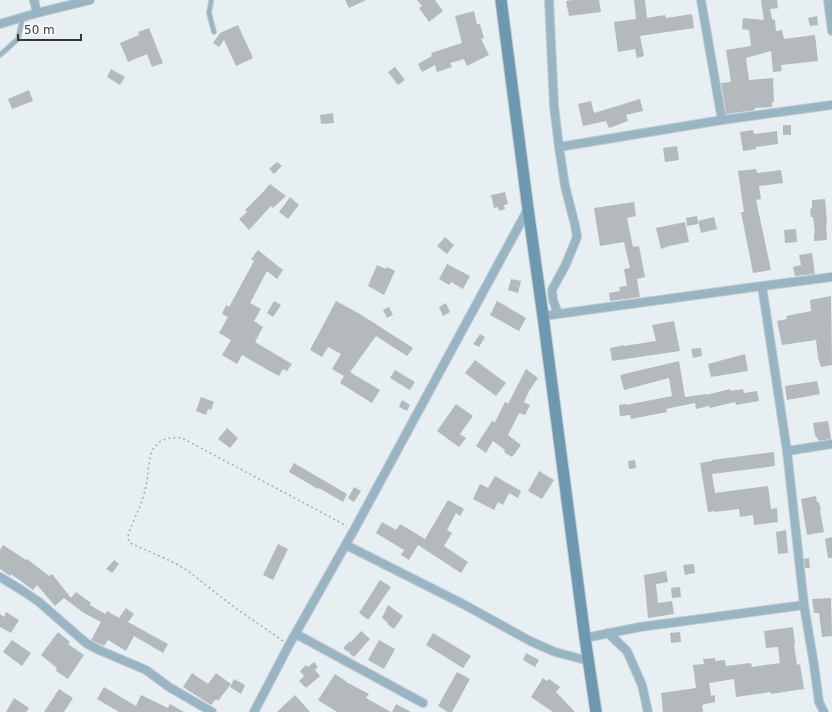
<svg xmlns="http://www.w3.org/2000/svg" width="832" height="712" font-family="'DejaVu Sans',sans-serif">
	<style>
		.building { fill: #b3b9bd }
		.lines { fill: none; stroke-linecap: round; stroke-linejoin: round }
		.lane-casing { stroke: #c4cace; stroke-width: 6 }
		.street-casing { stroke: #c4cace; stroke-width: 10 }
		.secondary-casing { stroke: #c4cace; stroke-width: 13 }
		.path { stroke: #a6abae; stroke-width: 1.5; stroke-dasharray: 2 3; stroke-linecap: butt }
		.lane { stroke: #98b5c5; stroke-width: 4 }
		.street { stroke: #98b5c5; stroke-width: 8 }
		.secondary { stroke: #6d99b0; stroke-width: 11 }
	</style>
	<rect width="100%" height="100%" fill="#e8eff3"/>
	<!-- building -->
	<g class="building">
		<path d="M345 0H366L349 8Z"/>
		<path d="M417 0H435L443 11 429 22 419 8 422 6Z"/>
		<path d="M572 0H599L601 12 569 16 566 1Z"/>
		<path d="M634 0H645L647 18 665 15 666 18 692 14 694 28 640 36 644 56 637 58 635 49 618 52 614 22 636 19Z"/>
		<path d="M761 0H777L778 8 770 9 772 19 775 20 776 31 782 30 784 39 815 35 818 61 781 65 782 71 773 72 771 51 746 58 749 80 773 78 774 102H772V107L755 108V110L726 114 721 83 731 82 726 50 751 46 749 30 742 29 743 18 764 20Z"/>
		<path d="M474 11 477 24H480L484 38 481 39 489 55 467 66 464 59 450 63 452 67 437 72 435 65 422 72 418 64 432 56 431 53 462 43 455 16Z"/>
		<path d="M817 16 818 25 810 26 808 18Z"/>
		<path d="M238 25 253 58 236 66 224 40 219 47 213 43 220 33Z"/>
		<path d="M149 28 163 63 152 67 147 54 128 62 120 43 139 35 138 32Z"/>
		<path d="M395 67 405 80 398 85 388 72Z"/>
		<path d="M111 69 125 77 120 85 107 77Z"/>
		<path d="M29 90 33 101 12 109 8 99Z"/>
		<path d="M640 99 643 111 626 115 628 121 609 128 606 121 583 126 578 104 591 101 594 113Z"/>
		<path d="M333 113 334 123 321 124 320 115Z"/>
		<rect x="783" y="125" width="8" height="10"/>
		<path d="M753 130 754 134 777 131 778 144 756 147V149L743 151 740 132Z"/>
		<path d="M677 146 679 160 665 162 663 148Z"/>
		<path d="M277 162 282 166 274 174 269 169Z"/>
		<path d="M756 169 757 173 781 170 783 183 759 186 761 199 756 200 771 270 753 273 741 212H744L738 171Z"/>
		<path d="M270 184 286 196 273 208 271 206 249 230 239 219 247 212 245 210 262 193Z"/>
		<path d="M505 192 508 204 504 205 505 209 499 211 498 207 494 208 491 195Z"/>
		<path d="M290 197 299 205 288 219 279 212Z"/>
		<path d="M825 199 827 223 826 224 827 240 814 241V233H815L813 217H811L810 209 812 208V200Z"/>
		<path d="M634 202 636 216 627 218 633 247 639 246 645 277 637 279 640 297 610 301 609 293 620 291 619 287 627 286 624 269 630 268 624 242 600 246 594 208Z"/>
		<path d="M697 216 698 224 687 226 686 218Z"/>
		<path d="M714 217 717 229 701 233 698 221Z"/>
		<path d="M685 222 689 242 669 246 661 249 656 228Z"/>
		<path d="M796 229 797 242 785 243 784 230Z"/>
		<path d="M445 237 454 245 447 254 437 246Z"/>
		<path d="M258 250 283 270 277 279 267 271 250 303 261 309 254 321 263 327 255 342 292 364 287 371 283 369 279 376 266 369 242 355 237 364 222 355 231 340 219 333 228 317 222 314 226 305 229 307 254 261 251 259Z"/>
		<path d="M812 253 815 274 795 276 793 267 801 265 799 255Z"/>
		<path d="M447 264 470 276 463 289 451 282 449 285 439 279Z"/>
		<path d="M377 265 386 269 387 267 395 271 384 295 368 286Z"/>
		<path d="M511 279 521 281 518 293 508 290Z"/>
		<path d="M831 296 832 365 821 367 818 358 816 340 782 345 777 321 787 319 786 316 811 311 810 300Z"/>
		<path d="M274 301 281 305 273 317 267 313Z"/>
		<path d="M336 301 360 314 413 348 407 356 376 336 350 372 380 390 372 403 340 383 344 376 332 369 341 354 328 347 322 357 310 350Z"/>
		<path d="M497 301 526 318 519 331 490 315Z"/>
		<path d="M446 303 450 312 443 316 439 307Z"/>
		<path d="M389 307 393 315 387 318 383 310Z"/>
		<path d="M674 321 680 351 612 361 610 348 624 345V346L656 341 652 325Z"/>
		<path d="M480 334 485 337 479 347 473 344Z"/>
		<path d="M701 348 702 356 693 358 691 349Z"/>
		<path d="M745 354 748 371 711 377 708 364Z"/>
		<path d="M475 360 506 383 496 396 465 373Z"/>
		<path d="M679 361 685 397 706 394V395L730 389V391L743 389 744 393 757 391 759 401 736 405 735 402 710 408 709 406 696 409 695 403 666 409 667 412 631 419 630 415 620 416 619 405 626 404V405L672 396 669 378 624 390 620 375Z"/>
		<path d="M526 369 538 378 529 391 524 402 530 405 525 415 519 413 508 435 521 445 512 457 504 452 505 450 493 441 486 453 476 446 492 421 495 422 505 402 508 404Z"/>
		<path d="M395 370 415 382 410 390 390 378Z"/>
		<path d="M817 381 820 394 787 400 785 386Z"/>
		<path d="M201 397 214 402 211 410 208 409 206 415 196 411Z"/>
		<path d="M402 400 410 405 407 411 399 407Z"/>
		<path d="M456 404 473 416 460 434 466 438 459 447 437 431Z"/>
		<path d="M828 421 831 439 819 441 815 435 813 423Z"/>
		<path d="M227 428 238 438 230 448 218 439Z"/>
		<path d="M774 452 775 466 712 474 715 493 768 486 771 509 777 508 778 522 754 525 753 515 740 517 739 509 715 512V511L708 512 700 463 712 461V460Z"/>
		<path d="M635 460 636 468 629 469 628 461Z"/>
		<path d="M294 463 347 494 343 502 319 488 318 489 289 472Z"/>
		<path d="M539 471 554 480 542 499 528 491Z"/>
		<path d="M495 476 521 491 518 498 509 493 503 505 498 502 494 510 473 499 480 484 488 488Z"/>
		<path d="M354 487 361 491 354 502 348 498Z"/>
		<path d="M816 496 817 502H819L821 510H820L824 532 807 535 801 499Z"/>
		<path d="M448 500 464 509 460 516 456 513 447 530 452 533 444 546 468 562 461 573 418 545 409 560 401 555 404 550 376 533 382 522 396 530 400 524 425 539Z"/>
		<path d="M786 530 788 553 778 554 776 532Z"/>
		<path d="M832 537V558H828L825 539Z"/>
		<path d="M278 544 288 549 273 580 263 575Z"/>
		<path d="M3 545 26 560 27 559 49 576 52 574 71 598 76 592 91 603 90 605 105 614 107 611 119 618 126 608 134 614 128 622 168 644 163 653 134 636 126 651 108 640 104 646 91 640 101 622 84 613 64 598 55 606 37 585 33 590 11 574 10 576 0 569V550Z"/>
		<path d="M809 558 810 568H805L804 559Z"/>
		<path d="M114 560 119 564 112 573 106 569Z"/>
		<path d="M694 564 695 573 685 575 683 565Z"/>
		<path d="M666 571 668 582 656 584 658 603 672 601 674 614 648 618 644 575Z"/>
		<path d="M380 580 391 587 369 619H367L359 613Z"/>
		<path d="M680 587 681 597 672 598 671 588Z"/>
		<path d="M831 598 832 636 822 637 819 613H814L812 599Z"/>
		<path d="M388 605 403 616 394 629 387 624 388 623 382 618Z"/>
		<path d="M6 612 19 620 11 633 0 627V614L4 617Z"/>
		<path d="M793 627 795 644 794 645 797 665 800 664 804 689 771 694V692L736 697 734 679 709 683 711 696 715 695V702L702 705 703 712H663L661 693 696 688 693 665 704 664 703 659 715 658V661L725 660 726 666 751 663 752 667 780 663 778 647 766 648 764 631Z"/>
		<path d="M361 631 370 639 354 657 349 653 350 651 348 652 343 648 350 641 351 642Z"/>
		<path d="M58 632 70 642 68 644 84 655 68 679 56 671 57 668 41 655Z"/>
		<path d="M680 632 681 642 671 643 670 633Z"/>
		<path d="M433 633 471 656 463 668 426 645Z"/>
		<path d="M12 640 31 653 22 666 3 652Z"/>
		<path d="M379 640 395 649 384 669 368 660Z"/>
		<path d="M526 653 539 660 535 667 523 660Z"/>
		<path d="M314 662 318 667 315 670 320 676 306 688 299 681 304 676 300 671 306 665 308 667Z"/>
		<path d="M457 672 470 679 452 712H448L438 706Z"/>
		<path d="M192 673 208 684 216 673 231 684 218 701 216 699 211 705 183 687Z"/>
		<path d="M335 674 347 682H346L369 694 366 698 391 712H337L318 700Z"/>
		<path d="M543 678 547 681 549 679 560 687 556 692 575 712H553L531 697Z"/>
		<path d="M234 679 245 685 241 694 230 687Z"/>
		<path d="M104 687 136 706 141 695 168 708 170 704 184 712H119L97 699Z"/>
		<path d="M59 689 73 698 64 712H44Z"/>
		<path d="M295 695 310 712H277Z"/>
		<path d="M14 698 29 708 26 712H6Z"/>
		<path d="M396 704 411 712H392Z"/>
	</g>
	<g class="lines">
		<!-- lane casing -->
		<g class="lane-casing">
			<g id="lane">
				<path d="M211 0V2L209 13 214 32"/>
				<path d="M0 55 18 39 23 16"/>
			</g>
		</g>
		<!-- street casing -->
		<g class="street-casing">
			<g id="street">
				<path d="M34 0 37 13"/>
				<path d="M549 0 554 106 559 147 565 186 575 225 577 237 566 264 552 290 553 300 558 314"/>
				<path d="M701 0 722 120"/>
				<path d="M828 0 832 31"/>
				<path d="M0 24 37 13 90 0"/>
				<path d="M559 147 722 120 832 105"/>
				<path d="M762 286 787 451 804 605 814 665 819 702 824 712"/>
				<path d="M543 316 762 286 832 277"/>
				<path d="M787 451 832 444"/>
				<path d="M346 545 465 605 530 641 555 652 589 661"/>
				<path d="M0 577 23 591 39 602 86 643 99 650 146 670 169 687 212 712"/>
				<path d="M608 633 627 651 642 685 648 712"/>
				<path d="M296 634 423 703"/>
				<path d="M585 638 640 627 804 605"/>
				<path d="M254 712 289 645 354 530 528 209"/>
			</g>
		</g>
		<!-- secondary casing -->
		<g class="secondary-casing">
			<path id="secondary" d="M501 0 528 209 543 316 585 638 596 712"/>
		</g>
		<!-- path -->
		<path class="path" d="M283 641 234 607 188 571 175 563 130 543C129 541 128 540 128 537 129 530 135 518 138 511 142 502 145 491 147 481 148 473 149 454 154 448 160 438 172 437 182 438L347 526"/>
		<!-- lane -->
		<use href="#lane" class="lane"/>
		<!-- street -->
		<use href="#street" class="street"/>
		<!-- secondary -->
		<use href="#secondary" class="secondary"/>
	</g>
	<!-- scale -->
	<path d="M18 34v6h63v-6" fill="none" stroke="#343738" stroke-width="2"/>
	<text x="24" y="34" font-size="12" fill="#343738" stroke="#ffffff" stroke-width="3" paint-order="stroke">50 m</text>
</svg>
